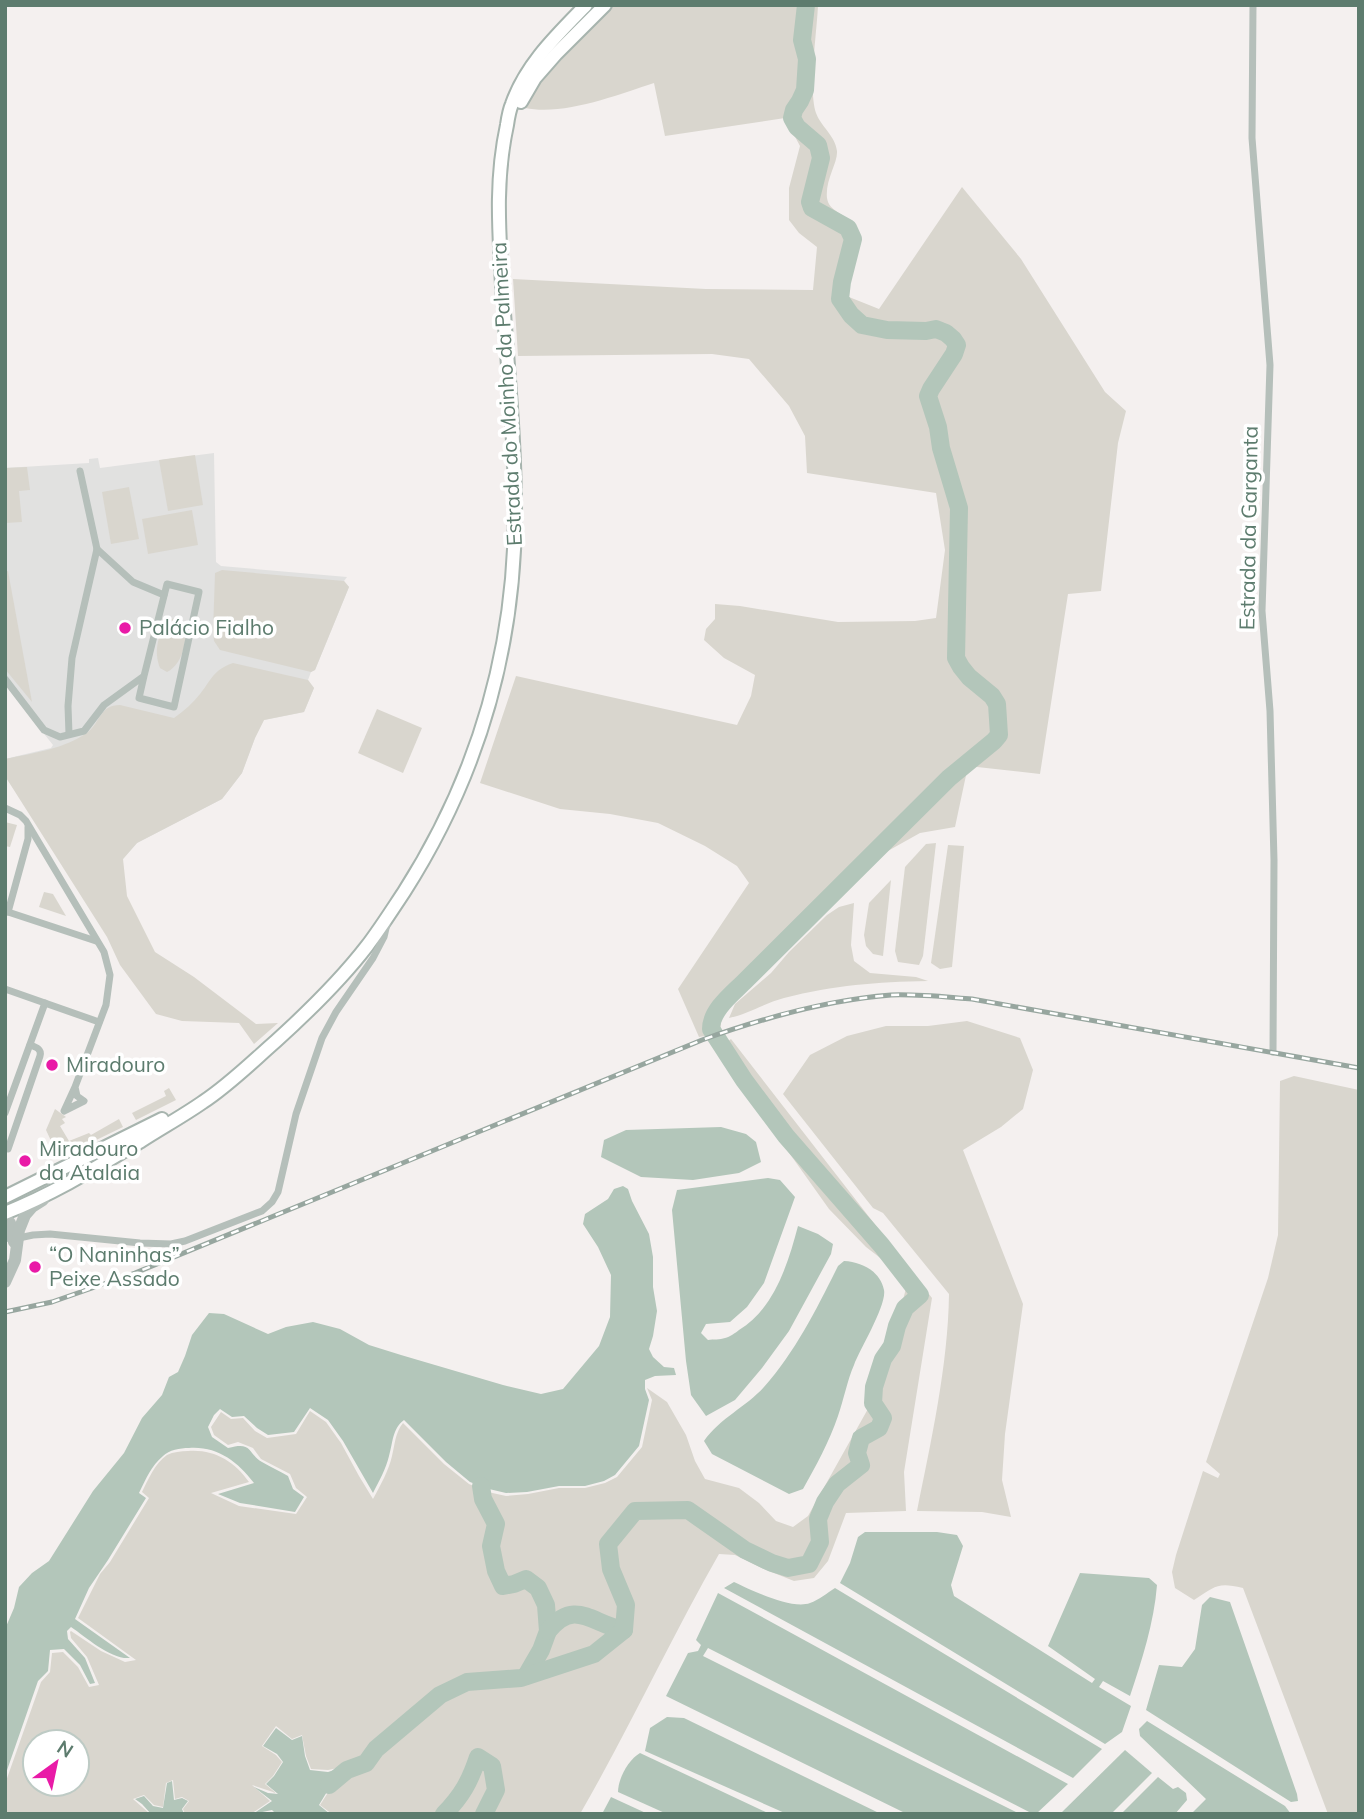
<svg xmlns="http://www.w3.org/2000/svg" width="1364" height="1819" font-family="Mulish,sans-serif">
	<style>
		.built { fill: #e1e1e0 }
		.green { fill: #d9d6ce; fill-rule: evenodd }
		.water { fill: #b3c6ba }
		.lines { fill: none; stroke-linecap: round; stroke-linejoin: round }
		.river { stroke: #b3c6ba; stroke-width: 18 }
		.secondary-casing { stroke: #a7b4ae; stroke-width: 16 }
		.minor { stroke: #b5bfba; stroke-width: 7 }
		.tertiary { stroke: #b5bfba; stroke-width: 12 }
		.secondary { stroke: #fff; stroke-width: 12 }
		.rail-casing { stroke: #97a69f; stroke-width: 5 }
		.rail { stroke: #fff; stroke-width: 2.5; stroke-dasharray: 8; stroke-linecap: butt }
		.poi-dot { fill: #e91aa7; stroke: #fff; stroke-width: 2.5 }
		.labels { text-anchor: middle; stroke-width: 7; stroke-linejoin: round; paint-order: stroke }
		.street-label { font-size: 21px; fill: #5d7c6e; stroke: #fff }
		.poi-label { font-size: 21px; fill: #5d7c6e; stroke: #fff; text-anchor: start }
	</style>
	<rect width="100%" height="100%" fill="#f4f0ef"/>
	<!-- built -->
	<path class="built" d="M214 453 216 562 221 566 347 577 344 581 349 587 315 670 311 672 308 680 314 688 304 712 264 720 255 738 242 773 222 799 137 843 123 859 30 813 5 776V759L51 748 53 745 5 685V468L89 463V459L98 458 100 468Z"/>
	<!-- green -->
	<g class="green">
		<path d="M614 5H818C817 32 808 90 816 113 821 127 835 135 837 151 838 163 825 180 827 198 829 212 845 213 852 224 865 245 856 256 851 276 850 283 849 290 849 297L879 309 962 187 1021 259 1105 392 1126 411 1118 443 1101 591 1068 594 1040 774 968 766 955 827 920 833 886 852 723 1004 720 1033 699 1037 678 989 749 883 737 866 705 846 658 823 610 814 560 809 480 783 516 676 737 725 751 696 755 675 724 658 704 640 706 629 715 619V604L740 606 838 622 915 621 936 618 945 550 936 493 807 473 805 436 789 406 749 359 712 354 518 356 513 279 706 289 813 290 817 247 799 233 789 220V188L800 146 785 118 665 136 654 83C617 95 564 116 525 108L542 80Z"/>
		<path d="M195 455 203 505 168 511 159 460Z"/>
		<path d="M27 467 30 490 19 491 22 522 5 523V468Z"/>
		<path d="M129 487 139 539 111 544 102 492Z"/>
		<path d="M192 510 198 545 148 554 142 519Z"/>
		<path d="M222 570 344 581 349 587 315 670 311 672 220 650 214 641 213 631 215 573Z"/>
		<path d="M8 571 32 702 5 669V572Z"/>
		<path d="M176 618C193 629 184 664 167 672L160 668C153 651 158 631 171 619Z"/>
		<path d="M233 663 308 680 314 688 304 712 264 720 255 738 242 773 222 799 137 843 123 859 127 896 155 952 194 977 256 1024 278 1023 254 1044 239 1023 182 1021 156 1014 120 965 107 937 5 776V759C33 753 65 749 88 732 101 721 100 705 120 705L174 718C184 711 193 703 200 694 212 679 213 670 233 663Z"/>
		<path d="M377 709 422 728 403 773 358 753Z"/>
		<path d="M5 822 17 825 10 847 5 846Z"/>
		<path d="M936 843 923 956 919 965 898 962 895 951 905 867 926 844Z"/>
		<path d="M948 845 964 846 952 967 940 969 931 963Z"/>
		<path d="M891 880 883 956 873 954 866 946 864 935 869 903Z"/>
		<path d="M44 892 53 894 66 916 39 907Z"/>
		<path d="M854 903 851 945 854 961 870 973 916 977 928 981C876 982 835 985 784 998 765 1003 748 1014 729 1018L735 1004 771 973 789 952 827 915 839 907Z"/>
		<path d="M967 1021 1020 1038 1033 1070 1023 1109 1001 1127 963 1150 1023 1304 1005 1434 1002 1480 1011 1517 982 1512 917 1511C931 1441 948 1366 949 1294L883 1213 873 1208 783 1094 810 1055 847 1036 886 1026H928Z"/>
		<path d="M731 1039 932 1298 904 1472 906 1511 846 1513 828 1561 814 1578 794 1581 764 1569 735 1555 719 1554C670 1640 629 1729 580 1814H332L320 1805 329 1791 348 1778V1766L328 1770 311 1769 306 1756 302 1735 292 1739 276 1726 262 1746 276 1755 282 1762 273 1776 265 1784 276 1793 252 1785 270 1801 251 1814H185L183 1809 189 1801 182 1797 175 1799 173 1780 166 1783 163 1807 154 1805 144 1795 133 1799 150 1814H5V1784L41 1682 50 1672 52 1653 63 1652 78 1667 89 1687 99 1685 87 1657 71 1638 70 1632 71 1631 101 1651 125 1662 136 1660 78 1618 100 1574 110 1562 149 1498 142 1492C148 1480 155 1463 167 1455 173 1452 181 1451 188 1451 214 1449 234 1461 249 1482L211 1493 239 1506 296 1514 307 1497 296 1488 290 1474 261 1459 253 1448 238 1442 228 1445 214 1435 211 1427 221 1412 231 1419 243 1418 255 1431 267 1438 296 1434 310 1411 326 1422 341 1443 359 1476 373 1499C380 1486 389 1470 392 1456 395 1444 395 1433 403 1423L444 1464 469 1484 488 1492 506 1496 528 1494 559 1488H585L605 1483 617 1477 642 1447 652 1400 647 1388 667 1402 686 1435 695 1461 705 1479 739 1488 759 1503 776 1521 793 1527 808 1516 869 1407 875 1360 901 1308 907 1284 892 1267 866 1247 829 1209 770 1126 719 1048ZM35 1742H77V1784H35Z"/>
		<path d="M1294 1076 1359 1090V1814H1328L1243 1588C1217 1582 1216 1586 1194 1600L1175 1588 1172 1572 1176 1555 1203 1471 1218 1478 1220 1474 1206 1462 1268 1278 1278 1235 1280 1081Z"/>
		<path d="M169 1088 176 1100 136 1120 132 1113 166 1096 164 1091Z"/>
		<path d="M55 1109 66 1117 62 1119 65 1123 60 1126 69 1141 89 1133 91 1135 119 1119 123 1127 59 1158 46 1130Z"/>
	</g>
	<!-- water -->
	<g class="water">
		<path d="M721 1127 746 1134 756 1142 761 1162 739 1173 693 1180 641 1177 601 1157 604 1140 626 1130Z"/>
		<path d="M768 1178 780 1180 795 1197 764 1283 747 1307 730 1322 706 1324 701 1333 708 1340C713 1339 720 1340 725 1338 730 1337 735 1333 739 1330 774 1309 788 1264 798 1226L818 1234 833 1244 831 1254 789 1331 762 1368 735 1400 706 1416 691 1395 686 1361 672 1210 677 1190Z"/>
		<path d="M623 1186 628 1189 632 1201 649 1234 653 1257V1287L657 1311 653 1336 649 1349 653 1357 664 1367 674 1368 676 1375 655 1376 645 1380V1389L649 1400 639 1446 615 1475 604 1481 585 1486H559L527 1492 506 1493 489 1489 470 1482 446 1462 404 1420C392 1429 393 1443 389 1456 386 1469 379 1481 373 1493L343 1441 328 1420 310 1408 294 1432 268 1435 257 1428 244 1416 232 1417 220 1409 214 1415 208 1427 212 1437 228 1448C253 1441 247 1453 262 1462 270 1467 280 1471 288 1476L293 1489 304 1497 295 1512 240 1503 218 1494 254 1483C237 1461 217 1446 189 1448 180 1448 169 1450 163 1456 151 1466 146 1479 139 1493L146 1498 108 1560 89 1588 75 1619 130 1658C111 1660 86 1637 71 1627L67 1631 68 1639 85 1658 95 1683 90 1684 80 1665 64 1649 50 1650 48 1671 38 1681 5 1776V1629L14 1608 19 1587 32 1573 49 1561 93 1491 124 1453 142 1418 162 1395 169 1377 178 1372 185 1356 192 1335 209 1313 224 1314 268 1334 286 1327 313 1322 340 1329 369 1345 401 1355 503 1385 541 1394 563 1389 599 1346 610 1317 611 1275 598 1247 583 1224 585 1214 608 1199 614 1189Z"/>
		<path d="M844 1261C862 1262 880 1271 884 1290 887 1305 860 1349 854 1365 847 1381 844 1399 838 1416 829 1442 816 1466 803 1489L789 1494 712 1454 704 1441C720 1418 746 1407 764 1387 796 1351 817 1308 838 1266Z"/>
		<path d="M865 1532H937L957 1535 963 1546 951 1585 954 1596 1092 1683 1095 1679 1048 1646 1080 1573 1149 1578 1157 1585C1154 1623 1142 1660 1130 1696L1103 1681 1099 1687 1131 1706 1122 1732 1105 1744 840 1583 850 1563 858 1537Z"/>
		<path d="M734 1582C751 1590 792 1610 810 1603 819 1600 827 1593 835 1588L1102 1749 1073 1778 724 1588Z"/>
		<path d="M718 1593 1068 1784 1036 1814H1033L708 1648 703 1656 1020 1814H907L666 1696 688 1653 698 1651 701 1645 696 1640Z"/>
		<path d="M1210 1597 1230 1602 1297 1794 1298 1801 1291 1802 1146 1710 1159 1665 1182 1667 1195 1649 1202 1605Z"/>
		<path d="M667 1717 684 1718 881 1814H787L645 1751 650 1728Z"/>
		<path d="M1147 1721 1285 1806 1291 1814H1191L1206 1799 1140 1736 1139 1729Z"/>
		<path d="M276 1728 292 1740 302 1736 305 1756 310 1770 328 1772 347 1766V1778L328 1790 319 1805 330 1814H276L272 1810 253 1814 272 1801 254 1787 268 1793 278 1794 266 1784 274 1776 283 1762 277 1754 263 1746Z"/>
		<path d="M1125 1750 1152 1773 1111 1814H1060Z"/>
		<path d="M640 1753 770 1814H667L618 1792C618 1779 628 1760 640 1753Z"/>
		<path d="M1158 1777 1173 1789 1178 1787 1186 1793 1187 1800 1175 1814H1121Z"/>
		<path d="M172 1781 174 1800 182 1798 188 1801 182 1809 184 1814H151L142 1804 135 1799 144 1796 153 1806 163 1808 167 1783Z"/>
		<path d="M611 1797 648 1814H602Z"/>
	</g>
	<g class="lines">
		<!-- river -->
		<g class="river">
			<path d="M481 1486 483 1499 496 1524 491 1546 496 1571 503 1586 514 1584 526 1579 538 1588 546 1605 548 1631 541 1650 526 1676"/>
			<path d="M548 1631C575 1597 593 1625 624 1630"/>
			<path d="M329 1785 347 1770 366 1763 376 1749 440 1695 467 1682 521 1678 594 1654 624 1630 626 1605 611 1569 608 1544 635 1511 688 1510 745 1550 772 1563 788 1568 809 1564 820 1542 818 1519 825 1502 837 1484 861 1465 857 1453 861 1438 879 1428 883 1418 873 1403 874 1387 883 1359 892 1346 897 1326 905 1308 920 1295 882 1246 786 1136 744 1080 711 1029C711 1010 732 994 745 981L949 778 994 741 999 735 997 704 992 696 969 677 961 667 956 658 959 508 941 448 938 427 928 396 931 389 954 354 957 345 953 339 946 333 936 329 926 331 887 330 862 325 851 315 840 299 842 282 853 239 848 228 812 208 810 202 821 158 818 145 797 127 792 118 794 110 800 101 805 90 807 59 802 40 806 5"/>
			<path d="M444 1814C462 1796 470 1781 478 1757L492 1766 496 1790 484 1814"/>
		</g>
		<!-- secondary casing -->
		<g class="secondary-casing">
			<g id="secondary">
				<path d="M521 102 535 78 556 54 605 5"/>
				<path d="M5 1197 162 1119"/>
				<path d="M5 1213C53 1194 97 1167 141 1141 161 1128 183 1116 203 1102 229 1085 252 1062 276 1041 308 1012 340 981 367 946 380 929 392 910 404 892 478 776 515 649 515 512 515 436 507 360 502 285 499 230 495 180 507 125 508 118 509 111 512 104 526 64 557 35 586 5"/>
			</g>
		</g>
		<!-- minor -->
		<g class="minor">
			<path d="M1253 5 1252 138 1270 365 1262 611 1270 711 1274 860 1273 1052"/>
			<path d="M97 549 133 582 164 595"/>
			<path d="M5 679 44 730 60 737 84 731 104 705 144 676 167 584 199 592 174 707 139 698 144 676"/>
			<path d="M69 734 68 706 72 658 97 549 80 471"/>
			<path d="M5 808 20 815 26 821 104 952 110 975 106 1005 75 1087 77 1096 84 1101 64 1111 75 1087"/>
			<path d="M5 911 96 941"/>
			<path d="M8 912 28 839V827"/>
			<path d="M5 989 99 1022"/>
			<path d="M5 1113 45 1003"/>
			<path d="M5 1148 8 1149 40 1056C42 1049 36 1047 30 1045"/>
			<path d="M5 1238 14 1239 33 1235 50 1234 140 1243 171 1244 185 1241 262 1211 272 1202 278 1192 296 1114 322 1038 336 1012 373 958 384 937 387 924"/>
		</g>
		<!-- tertiary -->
		<g class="tertiary">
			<path d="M5 1218 10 1223 14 1242"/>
			<path d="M5 1282 15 1260 19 1230 25 1215 32 1207 43 1200"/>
		</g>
		<!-- secondary -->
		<use href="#secondary" class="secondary"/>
		<!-- rail casing -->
		<g class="rail-casing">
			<path id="rail" d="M5 1312 52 1302 135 1273 702 1040C763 1018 826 1000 891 995 918 994 945 997 972 999L1359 1068"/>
		</g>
		<!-- rail -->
		<use href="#rail" class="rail"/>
	</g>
	<!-- markers -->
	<g class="poi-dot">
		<circle cx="125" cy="628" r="7"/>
		<circle cx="52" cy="1065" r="7"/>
		<circle cx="25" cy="1161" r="7"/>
		<circle cx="35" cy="1267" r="7"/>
	</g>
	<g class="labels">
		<!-- street labels -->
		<g class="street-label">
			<text transform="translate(507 394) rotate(-93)" y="7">Estrada do Moinho da Palmeira</text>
			<text transform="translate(1249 528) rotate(-89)" y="7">Estrada da Garganta</text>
		</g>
		<!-- poi labels -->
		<g class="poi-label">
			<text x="139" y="635">Palácio Fialho</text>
			<text x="66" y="1072">Miradouro</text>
			<text x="39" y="1156">Miradouro<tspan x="39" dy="24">da Atalaia</tspan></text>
			<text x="49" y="1262">“O Naninhas”<tspan x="49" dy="24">Peixe Assado</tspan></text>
		</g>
	</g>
	<!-- border -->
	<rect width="1364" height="1819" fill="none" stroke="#5d7c6e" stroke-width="14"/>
	<!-- north arrow -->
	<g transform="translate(56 1763) rotate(33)"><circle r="33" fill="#ffffff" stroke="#becbc5" stroke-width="2"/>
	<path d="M0-5L12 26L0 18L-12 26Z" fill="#e91aa7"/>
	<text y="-10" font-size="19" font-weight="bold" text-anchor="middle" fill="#5d7c6e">N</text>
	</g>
</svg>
